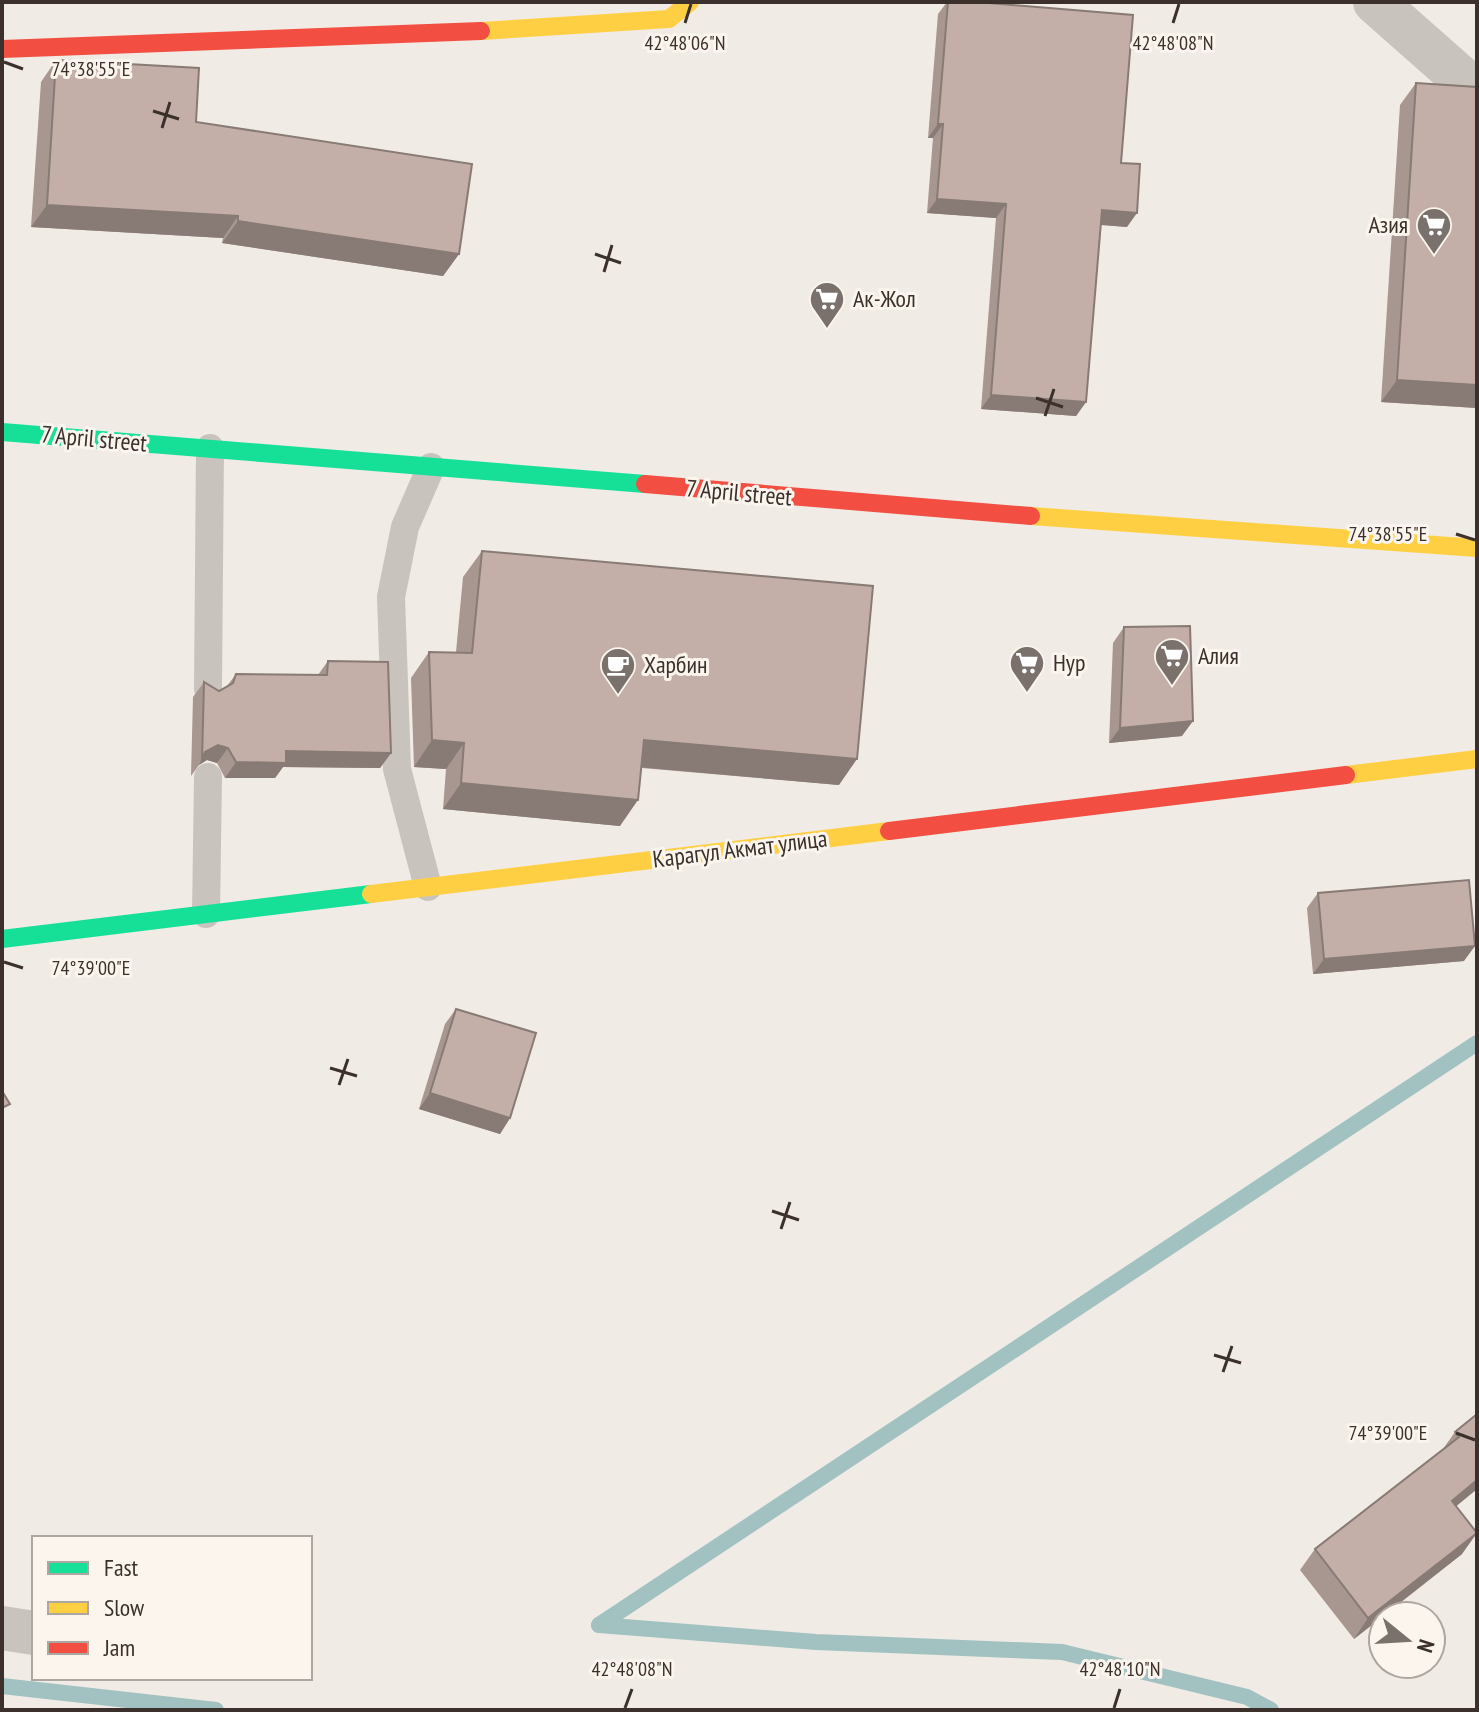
<svg xmlns="http://www.w3.org/2000/svg" width="1479" height="1712" font-family="'PT Sans Narrow',sans-serif">
	<style>
		.lines { fill: none; stroke-linecap: round; stroke-linejoin: round }
		.stream { stroke: #a1c2c1; stroke-width: 16 }
		.lane { stroke: #c9c3be; stroke-width: 28 }
		.street { stroke: #c9c3be; stroke-width: 44 }
		.fast { stroke: #16e098; stroke-width: 18 }
		.slow { stroke: #ffcf43; stroke-width: 18 }
		.jam { stroke: #f24e42; stroke-width: 18 }
		.wall { fill: #a89690 }
		.shaded-wall { fill: #887a75 }
		.building { fill: #c3afa7; stroke: #887a75; stroke-width: 2 }
		.ticks { fill: none; stroke: #3b302b; stroke-width: 3 }
		.labels { text-anchor: middle; stroke-width: 6; stroke-linejoin: round; paint-order: stroke }
		.poi-label { font-size: 24px; fill: #3b302b; stroke: #fbf5ee; text-anchor: start }
		.street-label { font-size: 24px; fill: #3b302b; stroke: #fbf5ee }
		.ticks-label { font-size: 20px; text-anchor: middle; fill: #3b302b; stroke: #fbf5ee; stroke-width: 6; stroke-linejoin: round; paint-order: stroke }
	</style>
	<rect width="100%" height="100%" fill="#f0ebe5"/>
	<g class="lines">
		<!-- stream -->
		<g class="stream">
			<path d="M599 1625 1477 1043"/>
			<path d="M599 1625 816 1642 1062 1652 1247 1697 1271 1710"/>
			<path d="M2 1686 216 1710"/>
		</g>
		<!-- lane -->
		<g class="lane">
			<path d="M208 689 210 448"/>
			<path d="M428 887 397 769 391 597 405 527 431 467"/>
			<path d="M206 914 208 777"/>
		</g>
		<!-- street -->
		<g class="street">
			<path d="M1375 2 1470 86H1477"/>
			<path d="M2 1628 34 1633"/>
		</g>
		<!-- fast -->
		<g class="fast">
			<path d="M2 432 645 484"/>
			<path d="M2 939 371 894"/>
		</g>
		<!-- slow -->
		<g class="slow">
			<path d="M481 31 669 19 690 2"/>
			<path d="M1031 516 1477 548"/>
			<path d="M1346 775 1477 759"/>
			<path d="M371 894 889 831"/>
		</g>
		<!-- jam -->
		<g class="jam">
			<path d="M2 49 481 31"/>
			<path d="M645 484 1031 516"/>
			<path d="M889 831 1346 775"/>
		</g>
	</g>
	<!-- wall -->
	<g class="wall">
		<path d="M947 2H977L1121 163 1127 227 1100 225 1086 402 1076 416 981 409 996 218 927 213 933 138H928L938 14Z"/>
		<path d="M56 60 196 122 459 254 443 276 222 243 223 238 31 227 41 82Z"/>
		<path d="M1416 83 1477 87V408L1381 402 1400 105Z"/>
		<path d="M482 551 839 785 642 768 620 826 443 809 446 769 414 767 411 678 429 652H456L463 577Z"/>
		<path d="M1124 627 1182 736 1109 743 1113 643Z"/>
		<path d="M328 661 391 753 380 768 283 767 275 778H225L217 763 207 760 199 765 191 776 193 697 204 682 219 691 227 686 236 674 318 675Z"/>
		<path d="M1318 893 1464 961 1313 974 1307 908Z"/>
		<path d="M456 1009 510 1118 500 1134 419 1109 445 1024Z"/>
		<path d="M1477 1414V1489L1456 1506 1462 1554 1354 1639 1300 1570 1315 1549 1443 1449 1455 1432Z"/>
	</g>
	<!-- shaded-wall -->
	<g class="shaded-wall">
		<path d="M938 124H943L933 138H928Z"/>
		<path d="M937 199 1006 204 996 218 927 213Z"/>
		<path d="M47 205 238 216 223 238 31 227Z"/>
		<path d="M1102 210 1137 213 1127 227 1092 224Z"/>
		<path d="M238 221 459 254 443 276 222 243Z"/>
		<path d="M1397 380 1477 385V408L1381 402Z"/>
		<path d="M991 395 1086 402 1076 416 981 409Z"/>
		<path d="M1193 721 1182 736 1109 743 1120 728Z"/>
		<path d="M432 740 464 743 446 769 414 767Z"/>
		<path d="M644 740 857 759 839 785 626 766Z"/>
		<path d="M218 745 228 748 217 763 207 760 199 765 205 752Z"/>
		<path d="M286 751 391 753 380 768 283 767 275 778H225L236 762Z"/>
		<path d="M461 783 638 800 620 826 443 809Z"/>
		<path d="M1475 946 1464 961 1313 974 1324 959Z"/>
		<path d="M430 1093 510 1118 500 1134 419 1109Z"/>
		<path d="M1477 1480V1489L1437 1522 1452 1501Z"/>
		<path d="M1477 1533 1462 1554 1354 1639 1368 1618Z"/>
	</g>
	<!-- building -->
	<g class="building">
		<path d="M948 2H977L1133 15 1121 163 1140 164 1137 213 1102 210 1086 402 991 395 1006 204 937 199 943 124H938Z"/>
		<path d="M56 60 199 68 196 122 472 164 459 254 238 221V216L47 205Z"/>
		<path d="M1416 83 1477 87V385L1397 380Z"/>
		<path d="M482 551 873 586 857 759 644 740 638 800 461 783 464 743 432 740 429 652 472 653Z"/>
		<path d="M1190 626 1193 721 1120 728 1124 627Z"/>
		<path d="M328 661 388 662 391 753 286 751V763L236 762 228 748 218 745 205 752 202 761 204 682 219 691 233 683 236 674 327 675Z"/>
		<path d="M1469 880 1475 946 1324 959 1318 893Z"/>
		<path d="M456 1009 536 1033 510 1118 430 1093Z"/>
		<path d="M2 1091 10 1104 2 1108Z"/>
		<path d="M1477 1414V1480L1452 1501 1477 1533 1368 1618 1315 1549 1459 1437 1455 1432Z"/>
	</g>
	<!-- ticks -->
	<path class="ticks" d="M685 23 691 4M1173 23 1179 4M4 62 23 69M153 111 179 119M162 128 170 102M595 254 621 263M604 272 612 245M1036 398 1063 407M1045 416 1054 389M1456 534 1475 540M4 962 23 968M330 1068 357 1076M339 1085 348 1059M772 1211 799 1220M781 1229 790 1202M1214 1355 1241 1363M1223 1372 1232 1346M1456 1433 1475 1440M625 1708 632 1689M1114 1708 1120 1689"/>
	<!-- icons -->
	<defs>
		<g id="supermarket-pin" transform="scale(1.8)"><path d="M0 17L-7.5 6A9.5 9.5 0 1 1 7.5 6Z" fill="#7a716c" stroke="#fbf5ee"/><path d="M-6-5.5h2.5l.6 2H6L4.5 2H-2.5L-4.4-4H-6ZM-1.5 3.2a1.3 1.3 0 1 0 .1 0ZM3 3.2a1.3 1.3 0 1 0 .1 0Z" fill="#fff"/></g>
		<g id="cafe-pin" transform="scale(1.8)"><path d="M0 17L-7.5 6A9.5 9.5 0 1 1 7.5 6Z" fill="#7a716c" stroke="#fbf5ee"/><path d="M-5.5-4.5H6V0H3Q3 3.5 0 3.5H-2.5Q-5.5 3.5-5.5 0ZM3-3.2v2h1.7v-2ZM-6 4.5H4V6H-6Z" fill="#fff"/></g>
	</defs>
	<g fill-rule="evenodd">
		<use href="#supermarket-pin" x="1434" y="225"/>
		<use href="#supermarket-pin" x="827" y="299"/>
		<use href="#supermarket-pin" x="1172" y="656"/>
		<use href="#supermarket-pin" x="1027" y="663"/>
		<use href="#cafe-pin" x="618" y="665"/>
	</g>
	<g class="labels">
		<!-- poi labels -->
		<g class="poi-label">
			<text x="1408" y="233" text-anchor="end">Азия</text>
			<text x="853" y="307">Ак-Жол</text>
			<text x="1198" y="664">Алия</text>
			<text x="1053" y="671">Нур</text>
			<text x="644" y="673">Харбин</text>
		</g>
		<!-- street labels -->
		<g class="street-label">
			<text transform="translate(94 439) rotate(5)" y="8">7 April street</text>
			<text transform="translate(739 493) rotate(5)" y="8">7 April street</text>
			<text transform="translate(740 849) rotate(-7)" y="8">Карагул Акмат улица</text>
		</g>
	</g>
	<g class="ticks-label">
		<text x="685" y="50">42°48'06"N</text>
		<text x="1173" y="50">42°48'08"N</text>
		<text x="91" y="76">74°38'55"E</text>
		<text x="1388" y="541">74°38'55"E</text>
		<text x="91" y="975">74°39'00"E</text>
		<text x="1388" y="1440">74°39'00"E</text>
		<text x="632" y="1676">42°48'08"N</text>
		<text x="1120" y="1676">42°48'10"N</text>
	</g>
	<!-- border -->
	<rect width="1479" height="1712" fill="none" stroke="#3b302b" stroke-width="8"/>
	<!-- legend -->
	<rect x="32" y="1536" width="280" height="144" fill="#fbf5ee" stroke="#aea6a0" stroke-width="2"/>
	<rect x="48" y="1562" width="40" height="12" fill="#16e098" stroke="#aea6a0" stroke-width="2"/>
	<text x="104" y="1576" font-size="24" fill="#3b302b">Fast</text>
	<rect x="48" y="1602" width="40" height="12" fill="#ffcf43" stroke="#aea6a0" stroke-width="2"/>
	<text x="104" y="1616" font-size="24" fill="#3b302b">Slow</text>
	<rect x="48" y="1642" width="40" height="12" fill="#f24e42" stroke="#aea6a0" stroke-width="2"/>
	<text x="104" y="1656" font-size="24" fill="#3b302b">Jam</text>
	<!-- north arrow -->
	<g transform="translate(1407 1640) rotate(108)"><circle r="38" fill="#fbf5ee" stroke="#aea6a0" stroke-width="2"/>
	<path d="M0-6L14 30L0 20L-14 30Z" fill="#7a716c"/>
	<text y="-12" font-size="22" font-weight="bold" text-anchor="middle" fill="#3b302b">N</text>
	</g>
</svg>
